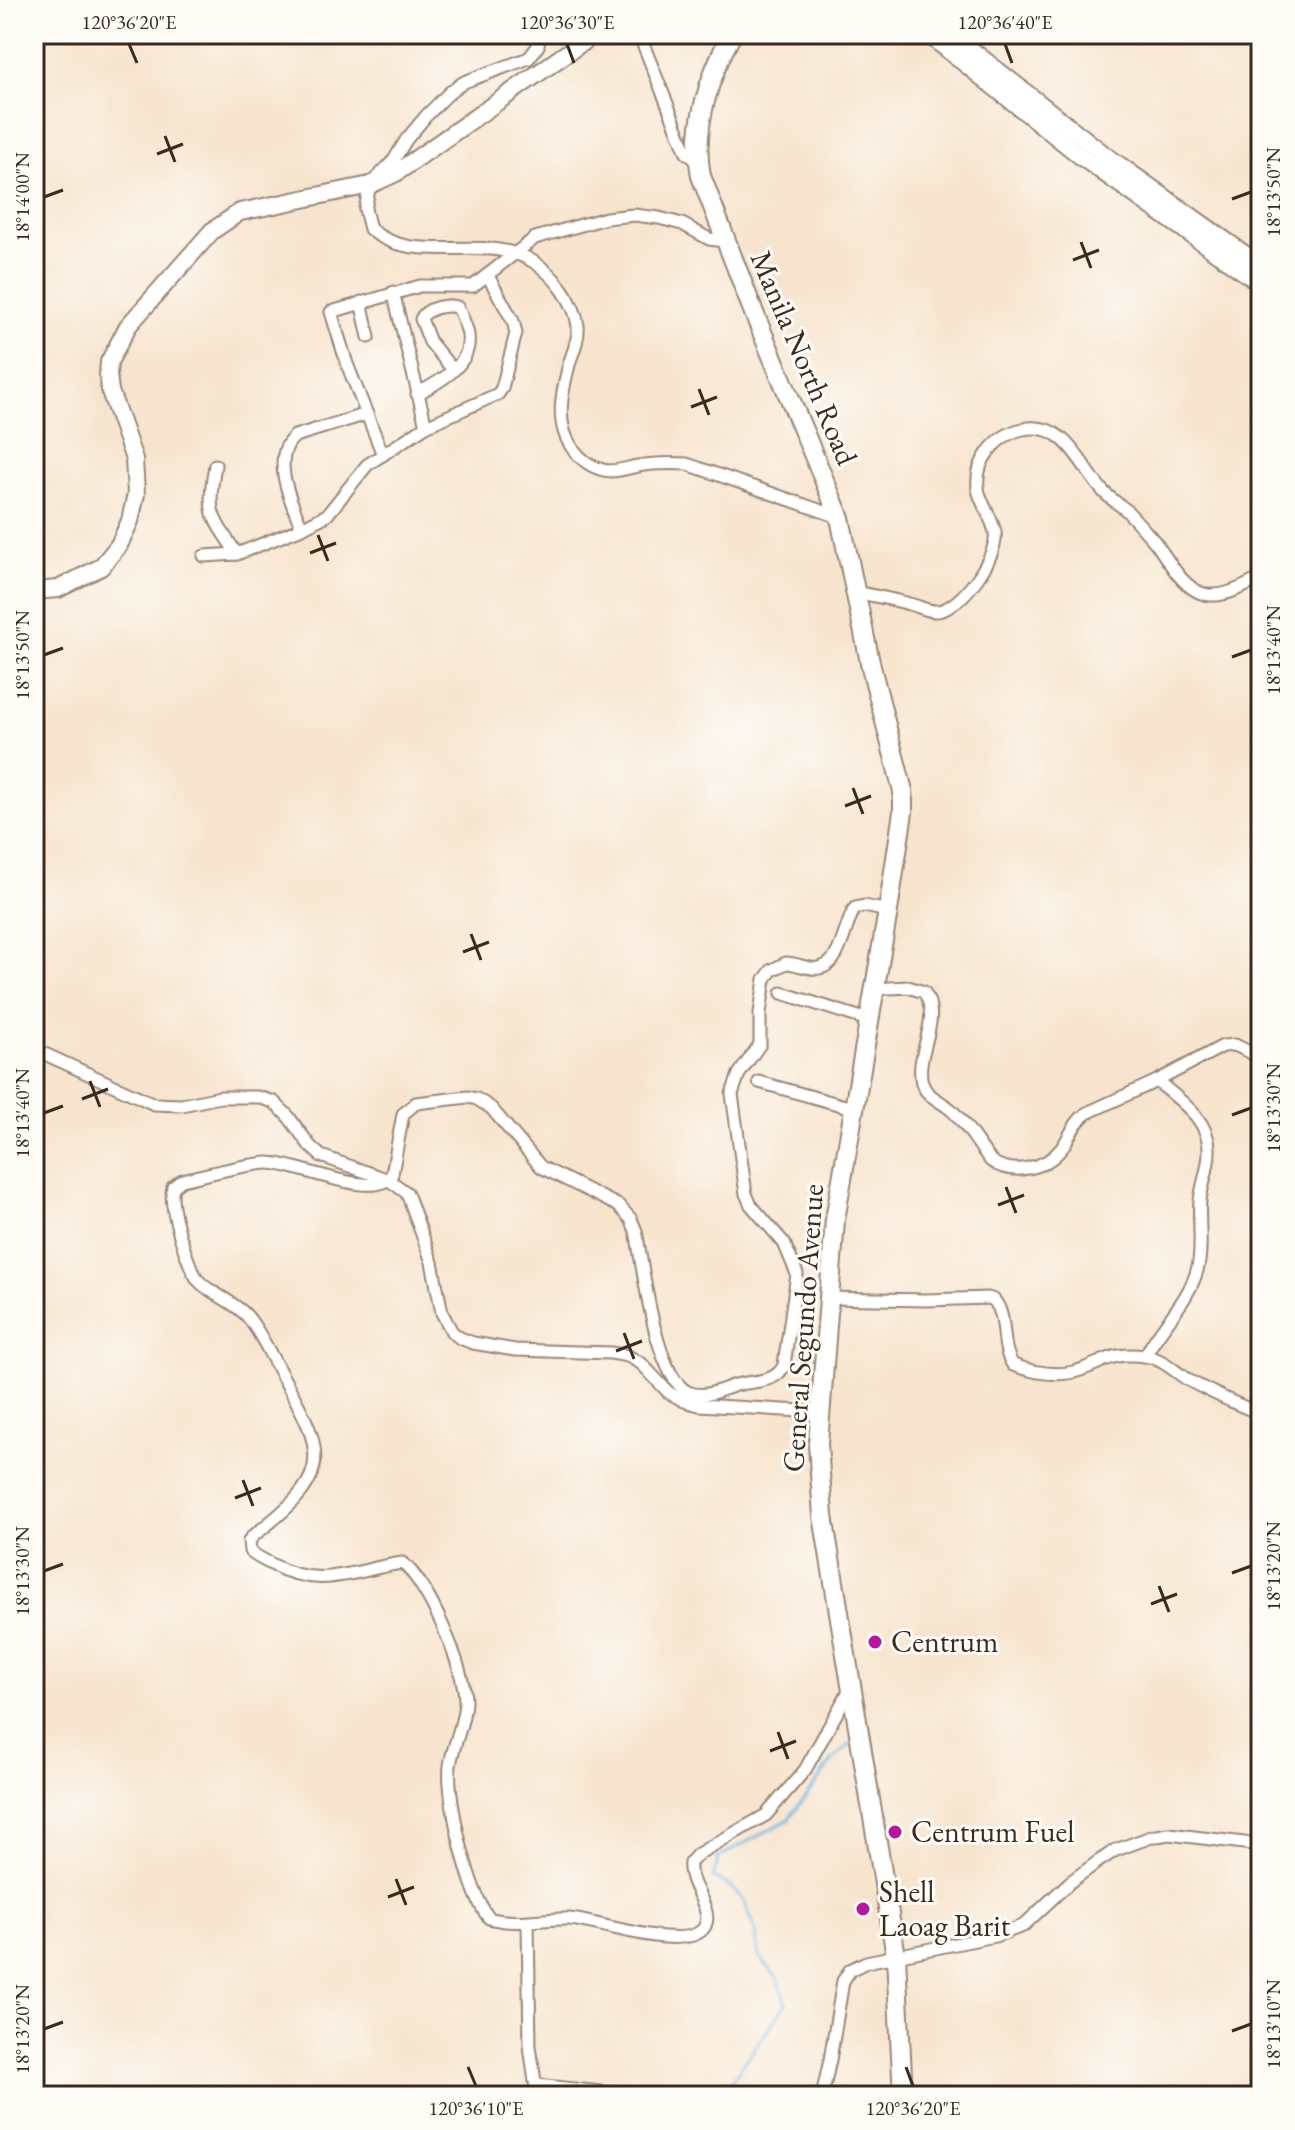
<svg xmlns="http://www.w3.org/2000/svg" width="1295" height="2130" font-family="'EB Garamond',serif">
	<style>
		.lines { fill: none; stroke-linecap: round; stroke-linejoin: round }
		.stream { stroke: #6ab3e2; stroke-width: 3 }
		.minor-casing { stroke: #998776; stroke-width: 15 }
		.primary-casing { stroke: #998776; stroke-width: 20 }
		.trunk-casing { stroke: #998776; stroke-width: 22 }
		.minor { stroke: #fff; stroke-width: 11 }
		.primary { stroke: #fff; stroke-width: 16 }
		.trunk { stroke: #fff; stroke-width: 18 }
		.ticks { fill: none; stroke: #3b2a1e; stroke-width: 3 }
		.poi-dot { fill: #b5179e; stroke: #fdfcf7; stroke-width: 3 }
		.labels { text-anchor: middle; stroke-width: 6; stroke-linejoin: round; paint-order: stroke }
		.street-label { font-size: 30px; fill: #3b2a1e; stroke: #fdfcf7 }
		.poi-label { font-size: 30px; fill: #3b2a1e; stroke: #fdfcf7; text-anchor: start }
		.neatline { fill: none; stroke: #3b2a1e; stroke-width: 3 }
		.ticks-label { font-size: 20px; text-anchor: middle; fill: #3b2a1e }
	</style>
	<rect width="100%" height="100%" fill="#fdfcf7"/>
	<filter id="ink" filterUnits="userSpaceOnUse"><feTurbulence type="fractalNoise" baseFrequency=".0125" numOctaves="2"/><feDisplacementMap in="SourceGraphic" scale="16" xChannelSelector="R" yChannelSelector="G"/><feConvolveMatrix kernelMatrix="1 2 1 2 8 2 1 2 1" color-interpolation-filters="sRGB"/></filter>
	<filter id="wash" filterUnits="userSpaceOnUse"><feTurbulence type="fractalNoise" baseFrequency=".006" numOctaves="4" result="noise"/><feDisplacementMap in="SourceGraphic" scale="32" xChannelSelector="R" yChannelSelector="G"/><feGaussianBlur stdDeviation="1.8" result="paint"/><feColorMatrix in="noise" values="0 0 0 0 0 0 0 0 0 0 0 0 0 0 0 0 0 1.4 0 .05"/><feComposite in="paint" operator="in"/></filter>
	<g filter="url(#wash)">
		<rect width="100%" height="100%" fill="#f7e4ce"/>
		<g class="lines">
			<!-- stream -->
			<path class="stream" d="M721 2096 786 2004 778 1979 759 1956 756 1932 745 1902 730 1886 713 1878 719 1857 788 1820 833 1760 853 1742"/>
		</g>
	</g>
	<g filter="url(#ink)">
		<g class="lines">
			<!-- minor casing -->
			<g class="minor-casing">
				<g id="minor">
					<path d="M539 34 538 46 529 58 464 82 450 92 426 116 406 140 394 160 370 185 365 209 370 229C415 268 484 231 534 262 554 275 575 301 578 326 579 338 574 350 570 361 562 391 554 424 573 449 580 458 591 467 603 470 615 473 626 468 638 466 655 463 670 463 687 464L839 517"/>
					<path d="M639 34 687 153 698 161"/>
					<path d="M393 292 426 426"/>
					<path d="M361 302 369 337"/>
					<path d="M417 394C441 381 476 363 467 330 464 322 462 314 457 307 445 304 426 308 421 319L430 342 453 370"/>
					<path d="M383 455 347 364 331 312 420 286H473L535 238 606 218 634 215 659 218 682 224 709 239 725 241"/>
					<path d="M215 465C207 514 210 514 237 554"/>
					<path d="M302 528C292 504 269 457 295 436L367 414"/>
					<path d="M204 556 237 554 302 528 327 515 367 465 426 426 498 394 502 388 516 333 513 321 488 276"/>
					<path d="M856 592C873 596 892 599 909 604 919 606 928 612 938 611 962 608 999 555 995 532 992 519 983 506 979 493 972 464 995 435 1023 429 1066 420 1080 466 1103 491 1110 499 1119 504 1126 510 1136 520 1146 532 1155 542 1168 559 1182 588 1204 594 1222 599 1245 586 1261 578"/>
					<path d="M873 989 908 987 924 992C943 1021 914 1053 922 1083 926 1096 939 1100 949 1108 966 1122 977 1144 991 1161 1012 1176 1045 1169 1061 1149 1070 1137 1074 1122 1087 1113L1157 1081 1223 1046 1235 1045 1261 1058"/>
					<path d="M782 993 868 1020"/>
					<path d="M34 1049 154 1104 182 1105 220 1097H258L274 1102 288 1116 310 1146 321 1156 389 1180 407 1193 432 1262 442 1313 452 1332 460 1338 473 1343 515 1350 611 1353 628 1356 642 1364 668 1392 684 1401 699 1405 819 1412"/>
					<path d="M759 1082 852 1108"/>
					<path d="M827 1298 926 1300 988 1298 994 1300C1009 1319 999 1345 1013 1365 1032 1372 1055 1376 1074 1372 1103 1364 1110 1351 1145 1356 1162 1358 1174 1371 1188 1380 1212 1393 1236 1404 1261 1414"/>
					<path d="M1145 1356C1161 1326 1190 1300 1198 1267 1203 1245 1198 1222 1200 1200 1202 1184 1209 1168 1209 1152 1211 1120 1178 1099 1157 1081"/>
					<path d="M850 1689 805 1770 766 1815 698 1854 690 1863C687 1885 714 1908 705 1926 690 1955 594 1920 569 1919 541 1918 517 1926 489 1918 469 1895 446 1796 450 1766 453 1744 465 1722 465 1700 465 1669 427 1580 402 1563 353 1570 321 1591 271 1564 264 1560 256 1557 250 1551L249 1541 253 1536C327 1479 331 1460 284 1379 272 1359 262 1334 247 1316 234 1301 207 1292 198 1280 187 1264 168 1205 173 1187L182 1180C204 1175 245 1164 268 1163 294 1162 378 1203 392 1174L403 1114 416 1103 468 1097 477 1099 491 1108 541 1167 619 1206 631 1219 636 1231C643 1266 655 1377 688 1392 704 1399 720 1390 736 1385 753 1380 776 1384 784 1365L797 1274 784 1243 751 1205 746 1194 732 1094 739 1074 760 1044V1013L765 979 772 970 786 963C797 963 808 970 819 968 842 965 844 924 855 908L864 906 888 911"/>
					<path d="M528 1923 530 2046 537 2096"/>
					<path d="M537 2085 610 2093"/>
					<path d="M822 2096 830 2060 843 1981 850 1970 866 1962 995 1936 1023 1926 1070 1882 1099 1861 1116 1850 1151 1837 1169 1834 1261 1845"/>
				</g>
			</g>
			<!-- primary casing -->
			<g class="primary-casing">
				<g id="primary">
					<path d="M928 34 1083 158 1261 284"/>
					<path d="M951 34 1105 155 1261 266"/>
					<path d="M34 591 58 589 101 567 119 545 130 521 136 494 134 459 110 391 108 375 109 362 128 326 212 231 240 212 370 185 396 173 594 34"/>
				</g>
			</g>
			<!-- trunk casing -->
			<g class="trunk-casing">
				<path id="trunk" d="M732 34C709 75 692 129 701 176L754 313 840 518 871 667 903 791V812L888 911 835 1220 818 1444 823 1516 896 1956 903 2096"/>
			</g>
			<!-- minor -->
			<use href="#minor" class="minor"/>
			<!-- primary -->
			<use href="#primary" class="primary"/>
			<!-- trunk -->
			<use href="#trunk" class="trunk"/>
		</g>
	</g>
	<!-- ticks -->
	<path class="ticks" d="M129 44 137 63M567 44 574 63M1005 44 1012 63M165 136 175 162M157 154 183 144M44 197 63 190M1232 199 1251 192M1081 242 1091 268M1073 260 1099 250M699 389 709 415M691 407 717 397M318 535 328 561M310 553 336 543M44 655 63 648M1232 657 1251 650M853 788 863 814M845 806 871 796M471 934 481 960M463 952 489 942M90 1081 100 1107M82 1099 108 1089M44 1113 63 1106M1232 1115 1251 1108M1006 1187 1016 1213M998 1205 1024 1195M624 1333 634 1359M616 1351 642 1341M243 1480 253 1506M235 1498 261 1488M44 1571 63 1564M1232 1573 1251 1566M1159 1586 1169 1612M1151 1604 1177 1594M778 1732 788 1759M770 1751 796 1741M396 1879 406 1905M388 1897 414 1887M44 2029 63 2022M1232 2031 1251 2024M468 2067 476 2086M906 2067 913 2086"/>
	<!-- markers -->
	<g class="poi-dot">
		<circle cx="875" cy="1642" r="8"/>
		<circle cx="895" cy="1832" r="8"/>
		<circle cx="863" cy="1909" r="8"/>
	</g>
	<g class="labels">
		<!-- street labels -->
		<g class="street-label">
			<text transform="translate(804 358) rotate(67)" y="10">Manila North Road</text>
			<text transform="translate(803 1328) rotate(-86)" y="10">General Segundo Avenue</text>
		</g>
		<!-- poi labels -->
		<g class="poi-label">
			<text x="891" y="1652">Centrum</text>
			<text x="911" y="1842">Centrum Fuel</text>
			<text x="879" y="1902">Shell<tspan x="879" dy="34">Laoag Barit</tspan></text>
		</g>
	</g>
	<!-- margin -->
	<rect width="1295" height="2130" fill="none" stroke="#fdfcf7" stroke-width="88"/>
	<rect x="44" y="44" width="1207" height="2042" class="neatline"/>
	<g class="ticks-label">
		<text x="129" y="29">120°36'20"E</text>
		<text x="567" y="29">120°36'30"E</text>
		<text x="1005" y="29">120°36'40"E</text>
		<text transform="translate(1273 192) rotate(-90)" y="7">18°13'50"N</text>
		<text transform="translate(22 197) rotate(-90)" y="7">18°14'00"N</text>
		<text transform="translate(1273 650) rotate(-90)" y="7">18°13'40"N</text>
		<text transform="translate(22 655) rotate(-90)" y="7">18°13'50"N</text>
		<text transform="translate(1273 1108) rotate(-90)" y="7">18°13'30"N</text>
		<text transform="translate(22 1113) rotate(-90)" y="7">18°13'40"N</text>
		<text transform="translate(1273 1566) rotate(-90)" y="7">18°13'20"N</text>
		<text transform="translate(22 1571) rotate(-90)" y="7">18°13'30"N</text>
		<text transform="translate(1273 2024) rotate(-90)" y="7">18°13'10"N</text>
		<text transform="translate(22 2029) rotate(-90)" y="7">18°13'20"N</text>
		<text x="476" y="2115">120°36'10"E</text>
		<text x="913" y="2115">120°36'20"E</text>
	</g>
</svg>
